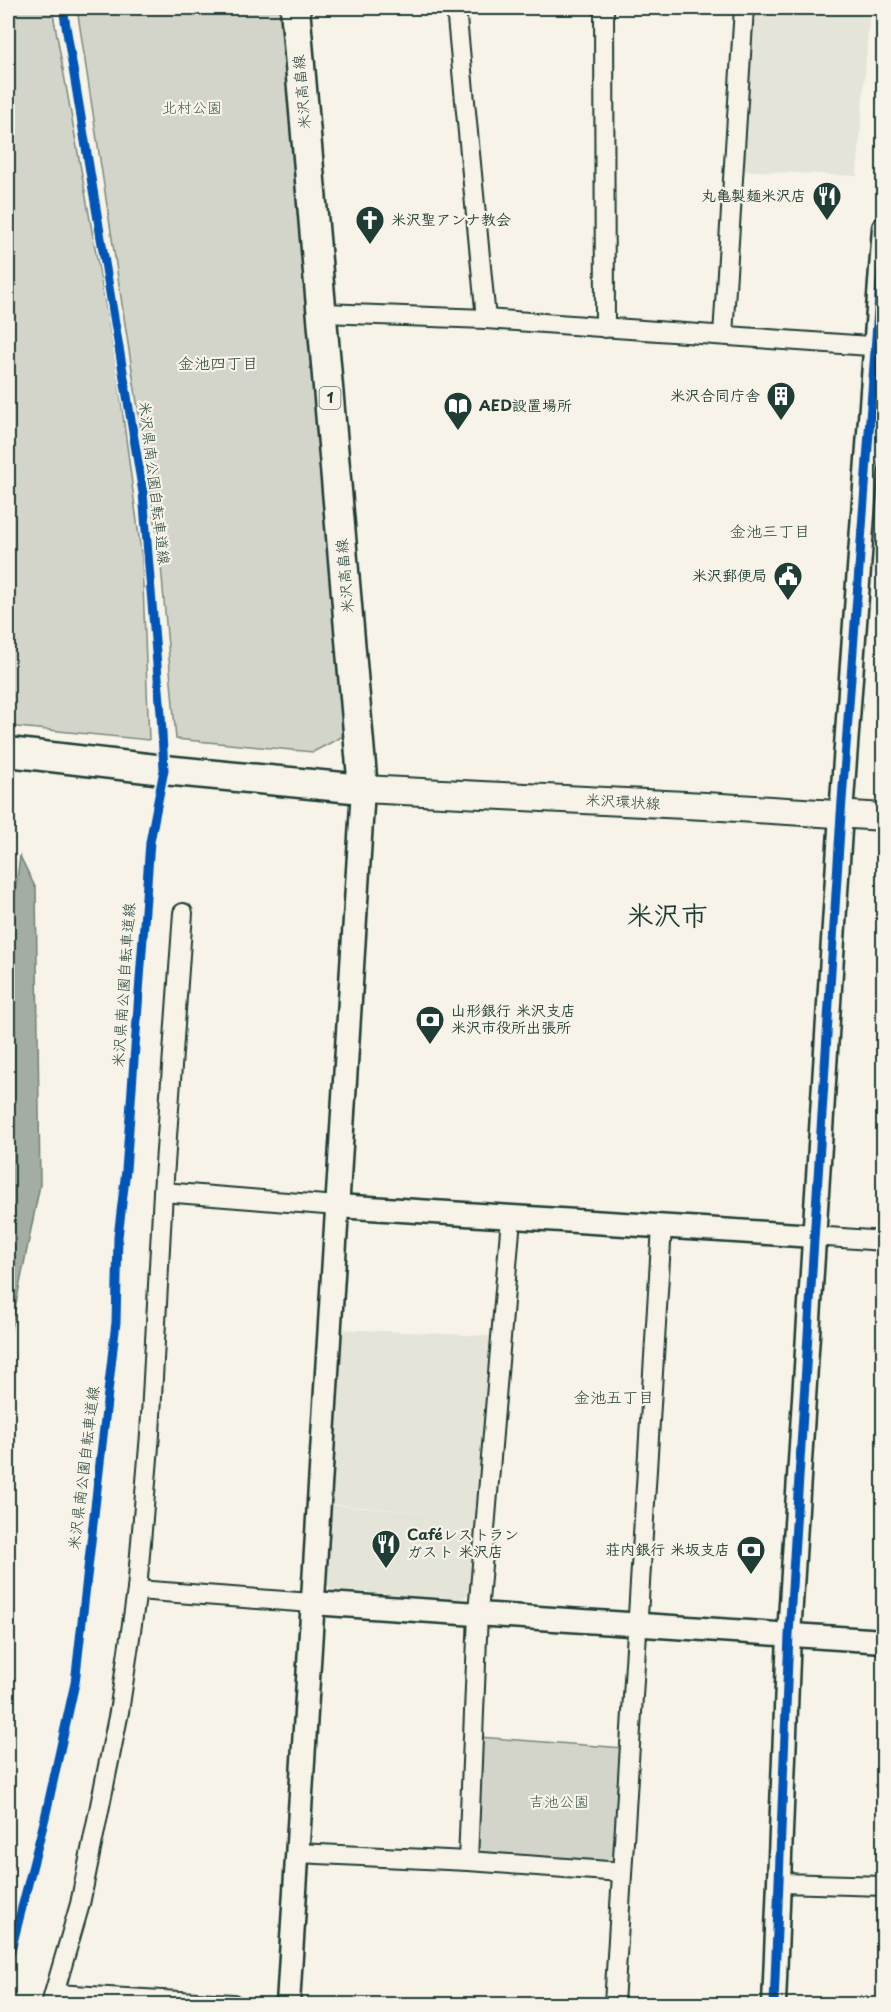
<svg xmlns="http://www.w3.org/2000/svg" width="891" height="2012" font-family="'Playpen Sans','Klee One',sans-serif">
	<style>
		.built { fill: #e5e4d9 }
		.green { fill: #d3d5ca; stroke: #79897f; stroke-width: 1.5 }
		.water { fill: #a4ada3; stroke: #6f8077; stroke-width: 1.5 }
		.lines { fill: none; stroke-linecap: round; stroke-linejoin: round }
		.minor-casing { stroke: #1f3d34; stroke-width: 22 }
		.tertiary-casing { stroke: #1f3d34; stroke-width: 27 }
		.secondary-casing { stroke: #1f3d34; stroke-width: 30 }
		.primary-casing { stroke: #1f3d34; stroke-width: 33 }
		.minor { stroke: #f7f3e8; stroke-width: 18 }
		.tertiary { stroke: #f7f3e8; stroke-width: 22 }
		.secondary { stroke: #f7f3e8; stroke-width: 26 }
		.primary { stroke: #f7f3e8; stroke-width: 28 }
		.cycleway-casing { stroke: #f7f3e8; stroke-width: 13 }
		.cycleway { stroke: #0057b8; stroke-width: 9 }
		.labels { text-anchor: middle; stroke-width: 4.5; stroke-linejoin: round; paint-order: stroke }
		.shield { fill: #f7f3e8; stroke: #60746a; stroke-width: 1.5 }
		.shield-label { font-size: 14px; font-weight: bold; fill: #1f3d34 }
		.street-label { font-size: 15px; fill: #1f3d34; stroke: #f7f3e8 }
		.park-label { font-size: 15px; fill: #435b52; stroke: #f7f3e8 }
		.poi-label { font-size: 15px; font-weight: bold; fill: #1f3d34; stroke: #f7f3e8; text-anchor: end }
		.neighbourhood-label { font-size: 16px; fill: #1f3d34; stroke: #f7f3e8 }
		.town-label { font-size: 27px; font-weight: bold; fill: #1f3d34; stroke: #f7f3e8 }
	</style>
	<rect width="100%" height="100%" fill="#f7f3e8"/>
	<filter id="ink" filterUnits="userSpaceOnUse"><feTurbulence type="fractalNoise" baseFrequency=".0167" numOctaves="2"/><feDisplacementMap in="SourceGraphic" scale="12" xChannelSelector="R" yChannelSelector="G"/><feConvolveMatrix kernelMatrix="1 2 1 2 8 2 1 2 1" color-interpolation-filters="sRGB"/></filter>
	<g filter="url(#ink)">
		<!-- built -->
		<g class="built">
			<path d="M748 8H870L857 176 737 170Z"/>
			<path d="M339 1329 490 1336 471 1593 461 1599 332 1590 321 1578 327 1505 444 1514 327 1504Z"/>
		</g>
		<!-- green -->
		<g class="green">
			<path d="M8 8H52L117 370 142 560 149 740 8 726Z"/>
			<path d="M77 8H282L351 732 313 752 176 739 160 554Z"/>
			<path d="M479 1737 624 1748 616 1865 472 1856Z"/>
		</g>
		<!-- water -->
		<path class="water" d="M20 856 36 889 40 1185 8 1343V908L15 894Z"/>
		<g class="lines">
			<!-- minor casing -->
			<g class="minor-casing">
				<g id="minor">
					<path d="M456 8 486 319"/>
					<path d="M604 8 605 328"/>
					<path d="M323 313 486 319 884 347"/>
					<path d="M723 335 744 8"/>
					<path d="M163 1192 337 1206"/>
					<path d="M814 1236 884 1241"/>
					<path d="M137 1590 312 1603"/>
					<path d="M297 1853 468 1861 622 1872"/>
					<path d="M468 1861 478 1613 511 1218"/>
					<path d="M781 1883 884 1886"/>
					<path d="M55 1994 233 2004"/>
					<path d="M51 2004 80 1904 119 1712 137 1590 150 1434 163 1192 183 913"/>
					<path d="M614 2004 662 1227"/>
				</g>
			</g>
			<!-- tertiary casing -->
			<g class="tertiary-casing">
				<g id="tertiary">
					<path d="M337 1206 814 1236"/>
					<path d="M312 1603 884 1641"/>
					<path d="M288 2004 363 789"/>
					<path d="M774 2004 789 1635 841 814 884 228"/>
				</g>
			</g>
			<!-- secondary casing -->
			<g class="secondary-casing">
				<path id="secondary" d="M363 789 705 806 884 817"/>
			</g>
			<!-- primary casing -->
			<g class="primary-casing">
				<path id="primary" d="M8 752 164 770 363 789 295 8"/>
			</g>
			<!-- minor -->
			<use href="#minor" class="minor"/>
			<!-- tertiary -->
			<use href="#tertiary" class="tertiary"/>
			<!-- secondary -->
			<use href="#secondary" class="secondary"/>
			<!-- primary -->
			<use href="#primary" class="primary"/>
			<!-- cycleway casing -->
			<g class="cycleway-casing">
				<g id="cycleway">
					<path d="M8 1962 45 1818 75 1683 116 1322 118 1237 126 1170 150 842 164 770 161 714 143 493 63 8"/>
					<path d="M774 2004 789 1635 841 814 884 228"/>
				</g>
			</g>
			<!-- cycleway -->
			<use href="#cycleway" class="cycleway"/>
		</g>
	</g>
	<!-- icons -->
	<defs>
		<g id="restaurant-pin" transform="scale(1.5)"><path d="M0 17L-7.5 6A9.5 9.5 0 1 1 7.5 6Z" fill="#1f3d34" stroke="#f7f3e8"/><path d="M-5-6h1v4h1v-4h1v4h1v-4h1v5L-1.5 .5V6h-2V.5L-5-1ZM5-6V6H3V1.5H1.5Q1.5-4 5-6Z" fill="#fff"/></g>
		<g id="church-pin" transform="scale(1.5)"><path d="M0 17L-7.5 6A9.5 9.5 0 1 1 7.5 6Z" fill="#1f3d34" stroke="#f7f3e8"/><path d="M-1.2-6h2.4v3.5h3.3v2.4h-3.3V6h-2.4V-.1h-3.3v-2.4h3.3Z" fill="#fff"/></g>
		<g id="building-pin" transform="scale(1.5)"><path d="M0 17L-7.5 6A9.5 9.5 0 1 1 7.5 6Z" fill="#1f3d34" stroke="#f7f3e8"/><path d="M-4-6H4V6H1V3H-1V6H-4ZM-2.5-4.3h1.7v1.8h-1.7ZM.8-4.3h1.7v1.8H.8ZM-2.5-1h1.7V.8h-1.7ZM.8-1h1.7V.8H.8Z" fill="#fff"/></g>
		<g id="library-pin" transform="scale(1.5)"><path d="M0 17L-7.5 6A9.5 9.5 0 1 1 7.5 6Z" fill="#1f3d34" stroke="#f7f3e8"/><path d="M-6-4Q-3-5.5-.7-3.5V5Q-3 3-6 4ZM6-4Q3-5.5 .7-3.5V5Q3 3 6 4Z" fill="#fff"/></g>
		<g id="civic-pin" transform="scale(1.5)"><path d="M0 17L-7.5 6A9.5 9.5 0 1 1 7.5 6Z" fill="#1f3d34" stroke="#f7f3e8"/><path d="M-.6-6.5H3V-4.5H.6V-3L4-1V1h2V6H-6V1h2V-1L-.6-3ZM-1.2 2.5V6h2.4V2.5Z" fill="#fff"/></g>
		<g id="bank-pin" transform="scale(1.5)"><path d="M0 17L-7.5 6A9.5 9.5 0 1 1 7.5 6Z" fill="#1f3d34" stroke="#f7f3e8"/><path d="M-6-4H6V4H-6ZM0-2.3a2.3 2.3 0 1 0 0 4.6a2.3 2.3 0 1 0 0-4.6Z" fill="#fff"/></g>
	</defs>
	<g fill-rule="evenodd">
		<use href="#restaurant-pin" x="827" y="196"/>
		<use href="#church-pin" x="370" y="220"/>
		<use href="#building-pin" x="781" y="396"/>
		<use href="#library-pin" x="458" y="406"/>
		<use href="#civic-pin" x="788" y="576"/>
		<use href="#bank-pin" x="430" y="1020"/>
		<use href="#restaurant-pin" x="386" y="1544"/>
		<use href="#bank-pin" x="751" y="1550"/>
	</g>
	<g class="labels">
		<!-- shield labels -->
		<rect class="shield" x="319.5" y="387" width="21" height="22" rx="4.5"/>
		<g class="shield-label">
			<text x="330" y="403">1</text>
		</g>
		<!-- street labels -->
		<g class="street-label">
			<text transform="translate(302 92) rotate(-95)" y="5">米沢高畠線</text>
			<text transform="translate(154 483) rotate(83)" y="5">米沢県南公園自転車道線</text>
			<text transform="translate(345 576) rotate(-95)" y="5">米沢高畠線</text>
			<text transform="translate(623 802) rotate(3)" y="5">米沢環状線</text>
			<text transform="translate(124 985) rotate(-86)" y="5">米沢県南公園自転車道線</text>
			<text transform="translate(84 1468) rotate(-83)" y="5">米沢県南公園自転車道線</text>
		</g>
		<!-- park labels -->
		<g class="park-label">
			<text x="192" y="113">北村公園</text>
			<text x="559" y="1807">吉池公園</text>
		</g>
		<!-- poi labels -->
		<g class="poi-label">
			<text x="806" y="201">丸亀製麺米沢店</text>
			<text x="391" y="225" text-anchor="start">米沢聖アンナ教会</text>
			<text x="760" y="401">米沢合同庁舎</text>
			<text x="479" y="411" text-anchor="start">AED設置場所</text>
			<text x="767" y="581">米沢郵便局</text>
			<text x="451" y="1016" text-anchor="start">山形銀行 米沢支店<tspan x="451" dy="17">米沢市役所出張所</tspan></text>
			<text x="407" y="1540" text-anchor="start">Caféレストラン<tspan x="407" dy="17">ガスト 米沢店</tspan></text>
			<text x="730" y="1555">荘内銀行 米坂支店</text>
		</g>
		<!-- neighbourhood labels -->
		<g class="neighbourhood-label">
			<text x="218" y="369">金池四丁目</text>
			<text x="770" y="537">金池三丁目</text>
			<text x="614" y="1403">金池五丁目</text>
		</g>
		<!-- town labels -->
		<g class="town-label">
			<text x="667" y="925">米沢市</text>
		</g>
	</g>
	<!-- margin -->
	<rect width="891" height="2012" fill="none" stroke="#f7f3e8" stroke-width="30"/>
	<rect x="15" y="15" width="861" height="1982" fill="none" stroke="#1f3d34" stroke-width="2" filter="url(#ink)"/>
</svg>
